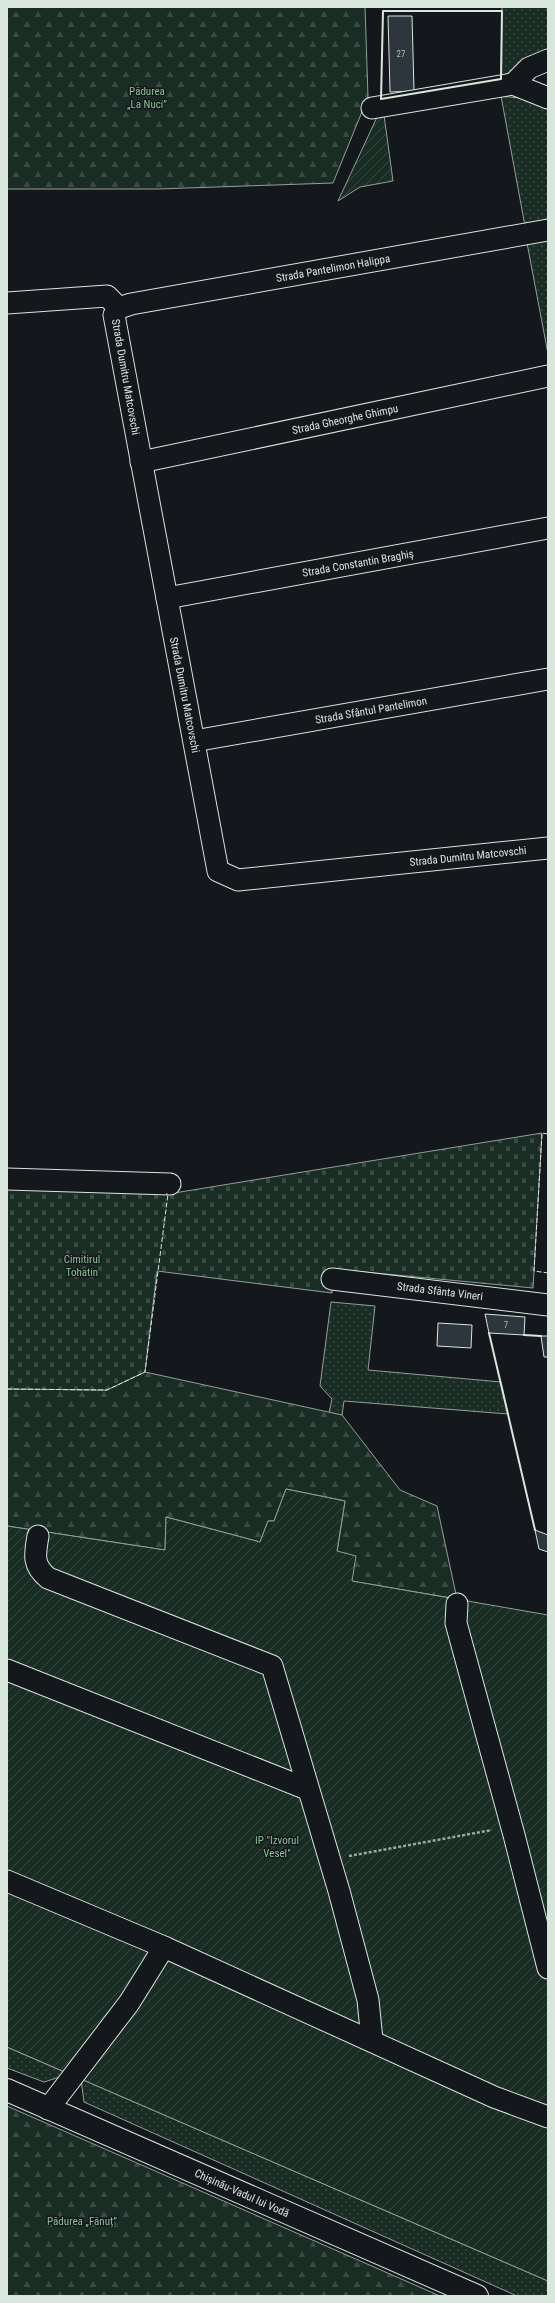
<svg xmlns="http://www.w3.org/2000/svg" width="555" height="2303" font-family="'Roboto Condensed',sans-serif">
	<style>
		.grass { fill: url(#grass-dots); stroke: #939e99 }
		.forest { fill: url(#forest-firs); stroke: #939e99 }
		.cemetery { fill: url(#cemetery-stones); stroke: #939e99 }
		.garden { fill: url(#garden-furrows); stroke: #939e99 }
		.building { fill: #2c363c; stroke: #d8e6dc }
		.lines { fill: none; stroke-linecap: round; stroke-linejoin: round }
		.minor-casing { stroke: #d8e6dc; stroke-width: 23 }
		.major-casing { stroke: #d8e6dc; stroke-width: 24 }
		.path { stroke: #9da8a2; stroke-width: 2.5; stroke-dasharray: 3 2; stroke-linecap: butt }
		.minor { stroke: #14181c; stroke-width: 21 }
		.major { stroke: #14181c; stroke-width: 22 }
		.fence { stroke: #d8e6dc; stroke-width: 1; stroke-dasharray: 5 2; stroke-linecap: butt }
		.wall { stroke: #d8e6dc; stroke-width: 2 }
		.labels { text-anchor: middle; stroke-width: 3; stroke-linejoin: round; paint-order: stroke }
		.number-label { font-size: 9px; fill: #adbab4 }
		.park-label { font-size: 11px; fill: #8ac095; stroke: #14181c }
		.street-label { font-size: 11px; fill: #d8e6dc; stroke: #14181c }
	</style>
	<defs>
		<pattern id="grass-dots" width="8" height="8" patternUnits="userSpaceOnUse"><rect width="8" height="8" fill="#1a2d24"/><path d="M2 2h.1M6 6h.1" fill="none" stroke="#3b4b43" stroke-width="1.8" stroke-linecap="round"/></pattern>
		<pattern id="forest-firs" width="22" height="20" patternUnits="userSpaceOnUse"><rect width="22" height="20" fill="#1a2d24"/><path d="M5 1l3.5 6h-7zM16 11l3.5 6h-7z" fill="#3b4b43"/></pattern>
		<pattern id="cemetery-stones" width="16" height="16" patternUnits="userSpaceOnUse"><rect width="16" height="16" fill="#1a2d24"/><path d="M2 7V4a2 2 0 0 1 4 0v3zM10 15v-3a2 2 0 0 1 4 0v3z" fill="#3b4b43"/></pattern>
		<pattern id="garden-furrows" width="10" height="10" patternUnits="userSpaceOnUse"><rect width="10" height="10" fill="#1a2d24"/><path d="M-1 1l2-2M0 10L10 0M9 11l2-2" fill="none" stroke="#3b4b43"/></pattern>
	</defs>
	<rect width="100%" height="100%" fill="#14181c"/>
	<!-- grass -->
	<g class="grass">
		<path d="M502 7H548V55L529 56 501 79Z"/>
		<path d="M501 96 538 100 548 104V222L525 226Z"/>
		<path d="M548 239V354L527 243Z"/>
		<path d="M331 1302 375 1306 368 1370 501 1382 508 1414 344 1401 342 1415 329 1413 332 1399 320 1386Z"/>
		<path d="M7 2047 69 2074 44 2082 7 2068Z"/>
		<path d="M81 2079 548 2281V2296H517L84 2102Z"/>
	</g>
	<!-- forest -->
	<g class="forest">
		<path d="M7 7H365L368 97 333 183 158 189H7Z"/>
		<path d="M145 1372 342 1415 400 1490 437 1506 457 1599 351 1581 337 1552 345 1501 286 1489 274 1521H268L260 1542 166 1517 165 1550 7 1526V1389L106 1390Z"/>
		<path d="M7 2106 440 2296H7Z"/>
	</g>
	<!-- cemetery -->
	<path class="cemetery" d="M542 1133 533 1288 333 1269 332 1293 157 1271 145 1372 107 1390 7 1389V1187L168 1194Z"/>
	<!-- garden -->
	<g class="garden">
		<path d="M378 115H384L393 181 360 187 338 201Z"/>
		<path d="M286 1489 345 1501 337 1551 356 1556 352 1581 548 1615V2281L7 2047V1526L165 1550 166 1517 260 1542 268 1521H274Z"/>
	</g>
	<!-- building -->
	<g class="building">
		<path d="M388 16H412L414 91 390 92Z"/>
		<path d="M485 1314 525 1317 524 1335 489 1333Z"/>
		<path d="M438 1323 472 1325 471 1348 437 1346Z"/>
		<path d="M541 1336H548V1357H544Z"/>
		<path d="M535 1530 548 1535V1552L539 1549Z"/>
	</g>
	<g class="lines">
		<!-- minor casing -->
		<g class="minor-casing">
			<g id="minor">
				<path d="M513 84 529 68 548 60"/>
				<path d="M372 108 513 84 548 98"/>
				<path d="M7 303 107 296 119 308"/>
				<path d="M119 308 114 315 218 871 238 880 548 848"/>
				<path d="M119 308 131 304 548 230"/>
				<path d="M141 462 548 376"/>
				<path d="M167 598 548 528"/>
				<path d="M194 741 548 679"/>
				<path d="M7 1179 170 1184"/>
				<path d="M332 1279 548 1305"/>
				<path d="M38 1536C35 1554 32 1565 48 1578L272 1666 339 1891 368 2000 372 2040"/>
				<path d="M457 1604 456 1623 514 1835 548 1968"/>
				<path d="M7 1670 307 1789"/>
				<path d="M7 1881 164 1947 494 2097 548 2117"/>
				<path d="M48 2109 129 2003 164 1947"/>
			</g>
		</g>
		<!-- major casing -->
		<g class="major-casing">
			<path id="major" d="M7 2090 477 2296"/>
		</g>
		<!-- path -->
		<path class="path" d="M349 1856 492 1830"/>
		<!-- minor -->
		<use href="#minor" class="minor"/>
		<!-- major -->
		<use href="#major" class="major"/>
		<!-- fence -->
		<g class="fence">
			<path d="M548 1134 542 1133 534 1271 548 1273"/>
			<path d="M7 1389 107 1390 145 1372 168 1194H166"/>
		</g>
		<!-- wall -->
		<g class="wall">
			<path d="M383 11H502L501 79 381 99Z"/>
			<path d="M489 1333 535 1530"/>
			<path d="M524 1335 541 1336"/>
		</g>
	</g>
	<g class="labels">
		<!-- number labels -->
		<g class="number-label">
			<text x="401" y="57">27</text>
			<text x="506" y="1328">7</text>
		</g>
		<!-- park labels -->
		<g class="park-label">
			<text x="147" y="95">Pădurea<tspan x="147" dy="13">„La Nuci”</tspan></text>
			<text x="82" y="1263">Cimitirul<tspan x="82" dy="13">Tohatin</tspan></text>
			<text x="277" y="1844">IP "Izvorul<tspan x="277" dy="13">Vesel"</tspan></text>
			<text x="82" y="2225">Pădurea „Fănuț”</text>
		</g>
		<!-- street labels -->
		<g class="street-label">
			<text transform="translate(333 268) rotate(-10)" y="4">Strada Pantelimon Halippa</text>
			<text transform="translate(126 377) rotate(80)" y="4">Strada Dumitru Matcovschi</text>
			<text transform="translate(345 419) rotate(-12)" y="4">Strada Gheorghe Ghimpu</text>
			<text transform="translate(358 563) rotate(-10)" y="4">Strada Constantin Braghiş</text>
			<text transform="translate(185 695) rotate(79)" y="4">Strada Dumitru Matcovschi</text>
			<text transform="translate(371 710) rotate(-10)" y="4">Strada Sfântul Pantelimon</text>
			<text transform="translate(468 856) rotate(-6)" y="4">Strada Dumitru Matcovschi</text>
			<text transform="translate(440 1291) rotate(7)" y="4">Strada Sfânta Vineri</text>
			<text transform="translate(242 2193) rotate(24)" y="4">Chișinău-Vadul lui Vodă</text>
		</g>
	</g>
	<!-- border -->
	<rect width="555" height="2303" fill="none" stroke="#d8e6dc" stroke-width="16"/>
</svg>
